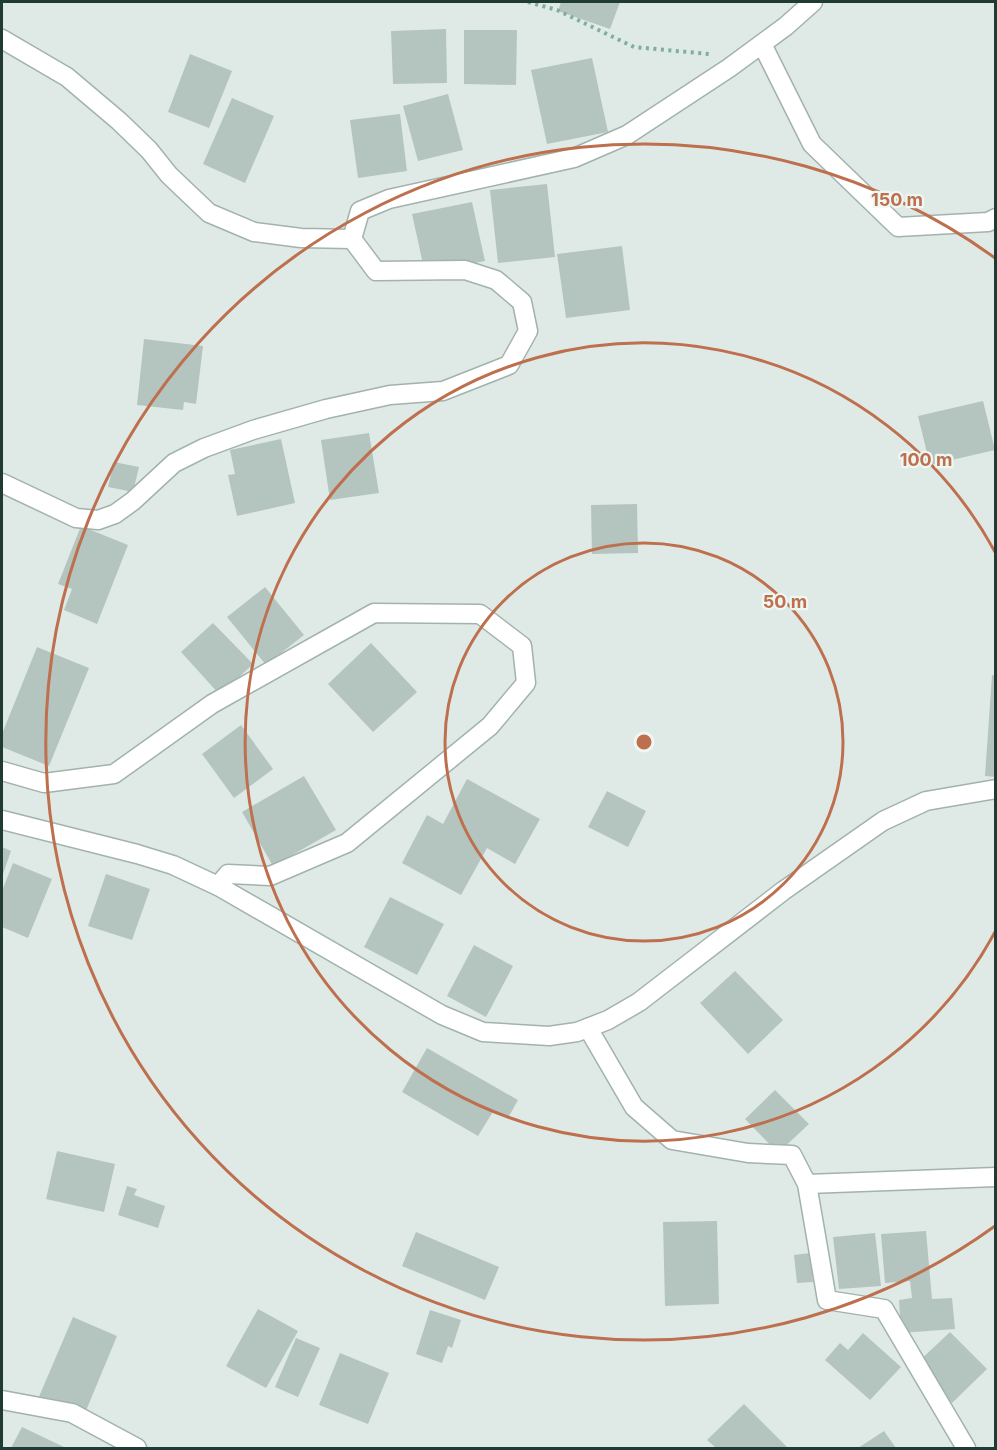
<svg xmlns="http://www.w3.org/2000/svg" width="997" height="1450" font-family="Inter,sans-serif">
	<style>
		.building { fill: #b4c5bf }
		.lines { fill: none; stroke-linecap: round; stroke-linejoin: round }
		.minor-casing { stroke: #a2b2ad; stroke-width: 21 }
		.path { stroke: #7faea1; stroke-width: 4; stroke-dasharray: 3 4.5; stroke-linecap: butt }
		.minor { stroke: #fff; stroke-width: 18 }
		.ring { fill: none; stroke: #bd6f4e; stroke-width: 3 }
		.centre { fill: #bd6f4e; stroke: #eff7f3; stroke-width: 3 }
		.ring-label { font-size: 18px; text-anchor: middle; font-weight: bold; fill: #bd6f4e; stroke: #eff7f3; stroke-width: 4.5; stroke-linejoin: round; paint-order: stroke }
	</style>
	<rect width="100%" height="100%" fill="#dfeae6"/>
	<!-- building -->
	<g class="building">
		<path d="M561 2H620L610 29 558 11Z"/>
		<path d="M446 29 447 83 393 84 391 31Z"/>
		<path d="M464 30H517L516 85 464 84Z"/>
		<path d="M190 54 232 71 209 128 168 112Z"/>
		<path d="M592 58 608 132 547 144 531 70Z"/>
		<path d="M448 94 463 150 418 161 403 106Z"/>
		<path d="M232 98 274 116 245 183 203 164Z"/>
		<path d="M400 114 407 171 358 178 350 120Z"/>
		<path d="M547 184 555 257 498 263 490 190Z"/>
		<path d="M472 202 485 261 425 273 412 214Z"/>
		<path d="M622 246 630 310 566 318 557 254Z"/>
		<path d="M144 339 203 346 196 404 184 402 183 410 137 405Z"/>
		<path d="M983 401 995 450 930 465 918 416Z"/>
		<path d="M369 433 379 493 330 500 321 440Z"/>
		<path d="M281 439 295 503 237 516 228 475 235 474 230 450Z"/>
		<path d="M114 462 139 467 133 492 108 487Z"/>
		<path d="M637 504 638 553 592 554 591 505Z"/>
		<path d="M81 526 128 545 97 624 64 610 72 589 58 584Z"/>
		<path d="M265 587 304 635 266 665 227 617Z"/>
		<path d="M213 623 253 664 220 695 181 652Z"/>
		<path d="M371 643 417 692 373 732 328 684Z"/>
		<path d="M37 647 89 668 49 766 2 747V734Z"/>
		<path d="M992 675 996 676V777L985 776Z"/>
		<path d="M241 725 273 769 234 798 202 754Z"/>
		<path d="M304 776 336 830 273 866 242 812Z"/>
		<path d="M467 779 540 819 515 864 487 848 461 895 402 863 427 815 443 824Z"/>
		<path d="M607 791 646 811 628 847 588 827Z"/>
		<path d="M2 847 11 851 2 877Z"/>
		<path d="M13 863 52 879 28 938 2 927V891Z"/>
		<path d="M106 874 150 889 132 940 88 926Z"/>
		<path d="M390 897 444 924 417 975 364 947Z"/>
		<path d="M474 945 513 966 486 1017 447 996Z"/>
		<path d="M735 971 783 1020 748 1054 700 1003Z"/>
		<path d="M427 1048 518 1100 508 1118 494 1110 478 1136 402 1092Z"/>
		<path d="M775 1090 809 1124 778 1153 745 1119Z"/>
		<path d="M57 1151 115 1164 104 1212 46 1199Z"/>
		<path d="M127 1186 137 1189 134 1195 165 1206 158 1228 118 1215Z"/>
		<path d="M717 1221 719 1304 665 1306 663 1222Z"/>
		<path d="M926 1231 932 1299 952 1298 955 1329 901 1333 899 1300 912 1298 910 1281 885 1283 881 1234Z"/>
		<path d="M416 1232 499 1267 485 1300 402 1266Z"/>
		<path d="M875 1233 881 1286 839 1289 833 1237Z"/>
		<path d="M810 1253 813 1282 797 1283 794 1255Z"/>
		<path d="M258 1309 298 1331 266 1388 226 1366Z"/>
		<path d="M430 1310 461 1320 452 1348 448 1346 442 1363 416 1354Z"/>
		<path d="M73 1317 117 1336 83 1418 38 1399Z"/>
		<path d="M950 1332 987 1369 952 1403 916 1364Z"/>
		<path d="M863 1333 901 1367 870 1400 825 1360 840 1343 848 1350Z"/>
		<path d="M296 1338 320 1348 298 1397 275 1387Z"/>
		<path d="M340 1353 389 1373 368 1424 319 1405Z"/>
		<path d="M744 1404 788 1448H716L707 1440Z"/>
		<path d="M22 1427 66 1448H11Z"/>
		<path d="M884 1431 896 1448H858Z"/>
	</g>
	<g class="lines">
		<!-- minor casing -->
		<g class="minor-casing">
			<g id="minor">
				<path d="M2 39 67 77 119 121 149 150 169 175 209 213 254 232 301 238 352 239"/>
				<path d="M762 44 812 144 898 227 988 222 996 218"/>
				<path d="M2 483 76 518 98 520 115 514 133 501 174 463 204 448 253 430 326 409 390 395 443 391 509 365 528 331 522 302 496 280 465 270 376 271 352 239 360 211 389 199 574 158 627 135 729 68 786 26 813 2"/>
				<path d="M2 771 44 783 114 774 212 704 374 613 480 614 522 646 526 683 490 726 347 843 270 876 228 874 218 886"/>
				<path d="M2 820 137 854 173 865 218 886 442 1015 483 1032 549 1036 577 1032 608 1020 639 1002 783 891 883 821 926 801 996 789"/>
				<path d="M588 1028 634 1107 672 1140 748 1153 792 1155 807 1184 827 1300 884 1309 966 1448"/>
				<path d="M807 1184 996 1177"/>
				<path d="M2 1400 72 1413 137 1448"/>
			</g>
		</g>
		<!-- path -->
		<path class="path" d="M528 2 557 10 634 47 709 54"/>
		<!-- minor -->
		<use href="#minor" class="minor"/>
	</g>
	<!-- distance rings -->
	<g class="ring">
		<circle cx="644" cy="742" r="199"/>
		<path d="M995 932A399 399 0 1 1 995 552"/>
		<path d="M995 1226A598 598 0 1 1 995 258"/>
	</g>
	<circle cx="644" cy="742" r="9" class="centre"/>
	<g class="ring-label">
		<text x="897" y="206">150 m</text>
		<text x="926" y="466">100 m</text>
		<text x="785" y="608">50 m</text>
	</g>
	<!-- border -->
	<rect width="997" height="1450" fill="none" stroke="#203a34" stroke-width="6"/>
</svg>
